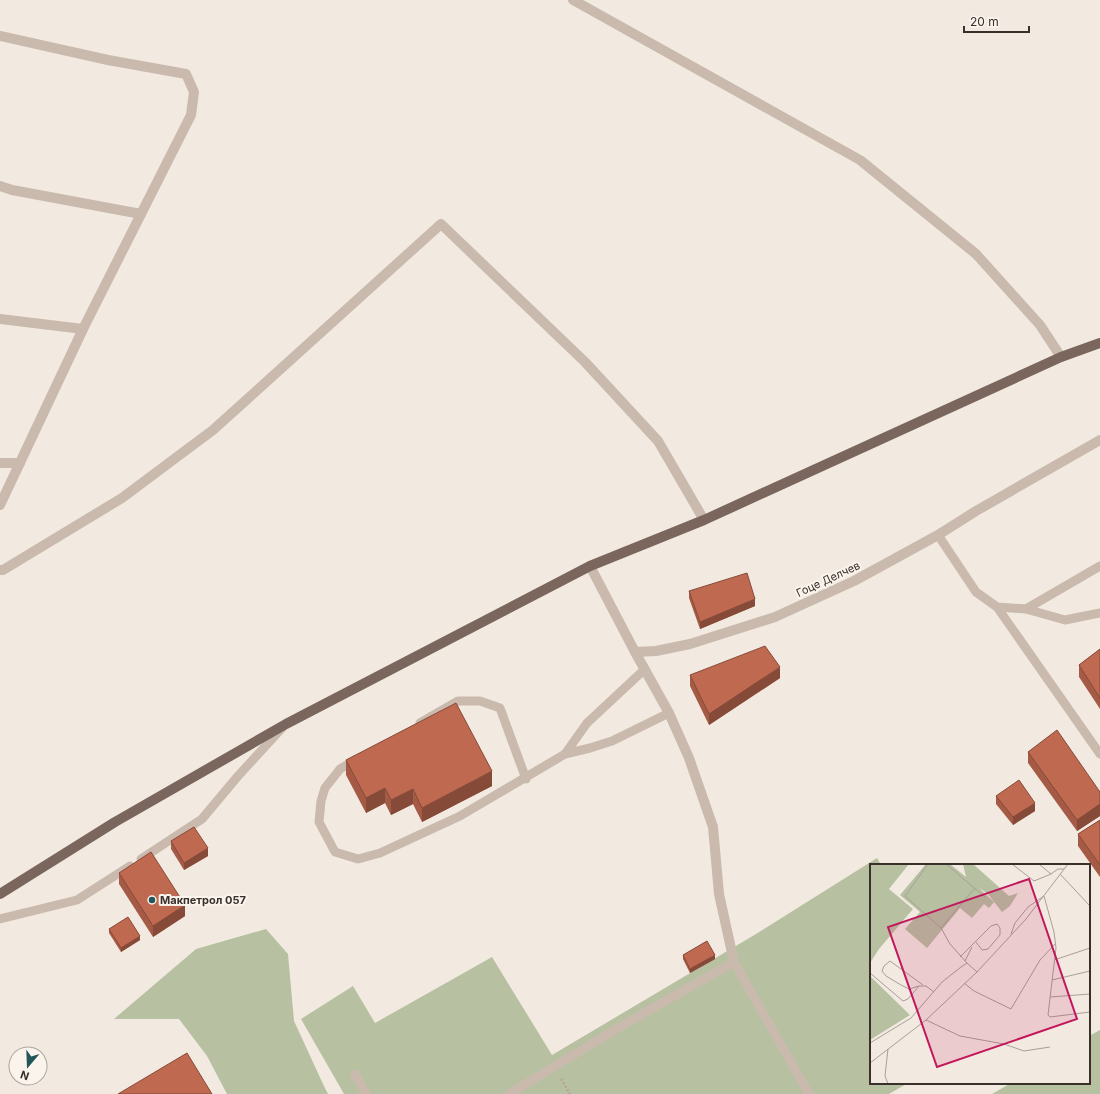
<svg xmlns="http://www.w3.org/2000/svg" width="1100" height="1094" font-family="Inter,sans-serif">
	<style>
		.green { fill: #b7c1a1 }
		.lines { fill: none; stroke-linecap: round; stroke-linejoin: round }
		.path { stroke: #b6a497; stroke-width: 2.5; stroke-dasharray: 2 2; stroke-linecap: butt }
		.service { stroke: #cabaad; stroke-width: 9 }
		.minor { stroke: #cabaad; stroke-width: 10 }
		.primary { stroke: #7a665d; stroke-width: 10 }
		.wall { fill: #a55a46 }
		.shaded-wall { fill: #864a39 }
		.building { fill: #c06951; stroke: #864a39 }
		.poi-dot { fill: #225659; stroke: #faf4ed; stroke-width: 1.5 }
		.labels { text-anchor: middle; stroke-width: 4; stroke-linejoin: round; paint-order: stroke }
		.street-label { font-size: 11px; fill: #392f2b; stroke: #faf4ed }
		.poi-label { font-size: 11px; font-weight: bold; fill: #392f2b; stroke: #faf4ed; text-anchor: start }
		.inset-road { fill: none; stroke: #a89f98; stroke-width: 1 }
		.view { fill: #c2185b; fill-opacity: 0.15; stroke: #c2185b; stroke-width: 2 }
		.inset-edge { fill: none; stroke: #392f2b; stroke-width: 2 }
	</style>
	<rect width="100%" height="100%" fill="#f2eae1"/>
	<!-- green -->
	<g class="green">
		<path d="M877 858 881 865H871V1083H908L889 1094H344L301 1019 353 986 375 1023 492 957 552 1055 756 934Z"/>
		<path d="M266 929 288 954 294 1021 323 1084 328 1094H227L207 1056 179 1019H114L196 949Z"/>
		<path d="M1100 1030V1094H992L1011 1083H1089V1036Z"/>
	</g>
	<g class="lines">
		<!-- path -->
		<path class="path" d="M561 1079 570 1094"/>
		<!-- service -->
		<g class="service">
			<path d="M938 535 976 592 997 607 1026 609 1100 566"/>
			<path d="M997 607 1100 754"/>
			<path d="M1026 609 1065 620 1100 613"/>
			<path d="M420 723 458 701H480L500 708 526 779"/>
			<path d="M565 754 587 723 645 669"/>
			<path d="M357 759 340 769 325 788 321 801 319 822 335 852 358 859 380 853 460 816 565 754 590 748 612 741 669 713"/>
			<path d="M141 859 202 819 238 776 283 727"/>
			<path d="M0 919 77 900 130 866"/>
			<path d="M355 1074 366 1094"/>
			<path d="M509 1094 623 1025 734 962 809 1094"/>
		</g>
		<!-- minor -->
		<g class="minor">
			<path d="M573 0 860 160 976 254 1040 325 1061 357"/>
			<path d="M0 36 108 60 186 74 194 92 191 115 83 329 0 505"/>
			<path d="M0 186 12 190 141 214"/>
			<path d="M0 319 83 329"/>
			<path d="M0 463H20"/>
			<path d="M590 566 635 652 656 651 690 644 775 617 854 581 938 535 976 511 1100 440"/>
			<path d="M0 570H3L122 498 213 430 441 224 585 362 658 441 704 520"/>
			<path d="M635 652 669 713 689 758 713 827 719 894 734 962"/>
		</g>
		<!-- primary -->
		<path class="primary" d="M0 894 115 822 286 724 590 566 704 520 1061 357 1100 343"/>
	</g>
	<!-- wall -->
	<g class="wall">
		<path d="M689 591 755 606 700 629 689 598Z"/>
		<path d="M1100 649V709L1079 677V665Z"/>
		<path d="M690 675 780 678 709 725 690 686Z"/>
		<path d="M1028 752 1100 792V816L1077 831 1028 763Z"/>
		<path d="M346 760 492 786 422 822 413 804 391 815 385 803 366 813 346 775Z"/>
		<path d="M996 796 1035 811 1013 825 996 804Z"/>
		<path d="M1100 820V877L1078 846V834Z"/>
		<path d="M171 841 208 856 184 870 171 849Z"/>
		<path d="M119 873 185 916 153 937 119 884Z"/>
		<path d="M109 929 140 940 121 952 109 933Z"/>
		<path d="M683 955 715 959 690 973 683 959Z"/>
	</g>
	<!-- shaded-wall -->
	<g class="shaded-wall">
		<path d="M755 599V606L700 629V622Z"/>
		<path d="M780 667V678L709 725V714Z"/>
		<path d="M492 771V786L422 822V808Z"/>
		<path d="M385 788V803L366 813V798Z"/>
		<path d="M413 789V804L391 815V800Z"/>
		<path d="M1035 803V811L1013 825V817Z"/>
		<path d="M1100 804V816L1077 831V820Z"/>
		<path d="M208 848V856L184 870V863Z"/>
		<path d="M185 905V916L153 937V926Z"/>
		<path d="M140 936V940L121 952V948Z"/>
		<path d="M715 955V959L690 973V969Z"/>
	</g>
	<!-- building -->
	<g class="building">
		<path d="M747 573 755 599 700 622 689 591Z"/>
		<path d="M765 646 780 667 709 714 690 675Z"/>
		<path d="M1100 649V698L1079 665Z"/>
		<path d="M456 703 492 771 422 808 413 789 391 800 385 788 366 798 346 760Z"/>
		<path d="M1057 730 1100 792V804L1077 820 1028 752Z"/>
		<path d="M1019 780 1035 803 1013 817 996 796Z"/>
		<path d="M1100 820V865L1078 834Z"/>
		<path d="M194 827 208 848 184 863 171 841Z"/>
		<path d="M151 852 185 905 153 926 119 873Z"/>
		<path d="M128 917 140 936 121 948 109 929Z"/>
		<path d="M707 941 715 955 690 969 683 955Z"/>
		<path d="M187 1053 212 1094H118Z"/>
	</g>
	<!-- markers -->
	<circle class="poi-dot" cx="152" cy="900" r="4"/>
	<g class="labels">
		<!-- street labels -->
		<g class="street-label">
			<text transform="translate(828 579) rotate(-25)" y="4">Гоце Делчев</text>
		</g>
		<!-- poi labels -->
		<g class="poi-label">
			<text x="160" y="904">Макпетрол 057</text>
		</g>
	</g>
	<!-- overview -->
	<g transform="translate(870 864)">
		<rect width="220" height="220" fill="#f2eae1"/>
		<path d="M0 0H39L19 25 43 45 9 85 0 99ZM56 0H80L96 13 93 0H103L139 32 148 29 140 42 132 48 118 30 109 24 124 38 119 44 114 40 102 54 90 44 57 84 35 65 50 48 30 31ZM0 112 40 151 0 176Z" fill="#b7c1a1"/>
		<path class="inset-road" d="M58 0 35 32 71 64 80 80 97 99M76 0 115 33M142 0 164 17 181 10M169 0 181 10 188 5H194M190 10 220 42M71 64 105 24M141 70 145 59 158 43 174 32 184 68 186 84 178 151 180 153 220 148M90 93 121 62 127 60 130 64V71L118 85 112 86 106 78M184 96 220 84M95 97 102 83M0 109 33 137 38 135 49 122H56L64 128M182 116 220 107M94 119 104 127 141 145 170 96 185 80M49 122 39 125 31 121 16 112 12 107 14 102 20 97 53 121M180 133 220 130M56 156 90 172 134 180 154 187 180 183M0 179 41 154 72 118 91 103 97 99 107 108M0 199 56 156 107 108 156 55 198 0M18 220 15 212 18 185"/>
		<path class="view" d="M159 15 207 155 67 203 18 63Z"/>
		<rect width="220" height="220" class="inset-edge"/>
	</g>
	<!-- north arrow -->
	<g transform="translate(28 1066) rotate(199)"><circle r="19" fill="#faf4ed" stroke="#ada59f"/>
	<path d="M0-3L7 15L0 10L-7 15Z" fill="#225659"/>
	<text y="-6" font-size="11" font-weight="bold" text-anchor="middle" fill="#392f2b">N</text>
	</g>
	<!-- scale -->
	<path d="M964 26v6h65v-6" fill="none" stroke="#392f2b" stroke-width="2"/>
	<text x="970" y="26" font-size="12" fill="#392f2b" stroke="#faf4ed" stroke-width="3" paint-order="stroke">20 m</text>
</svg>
